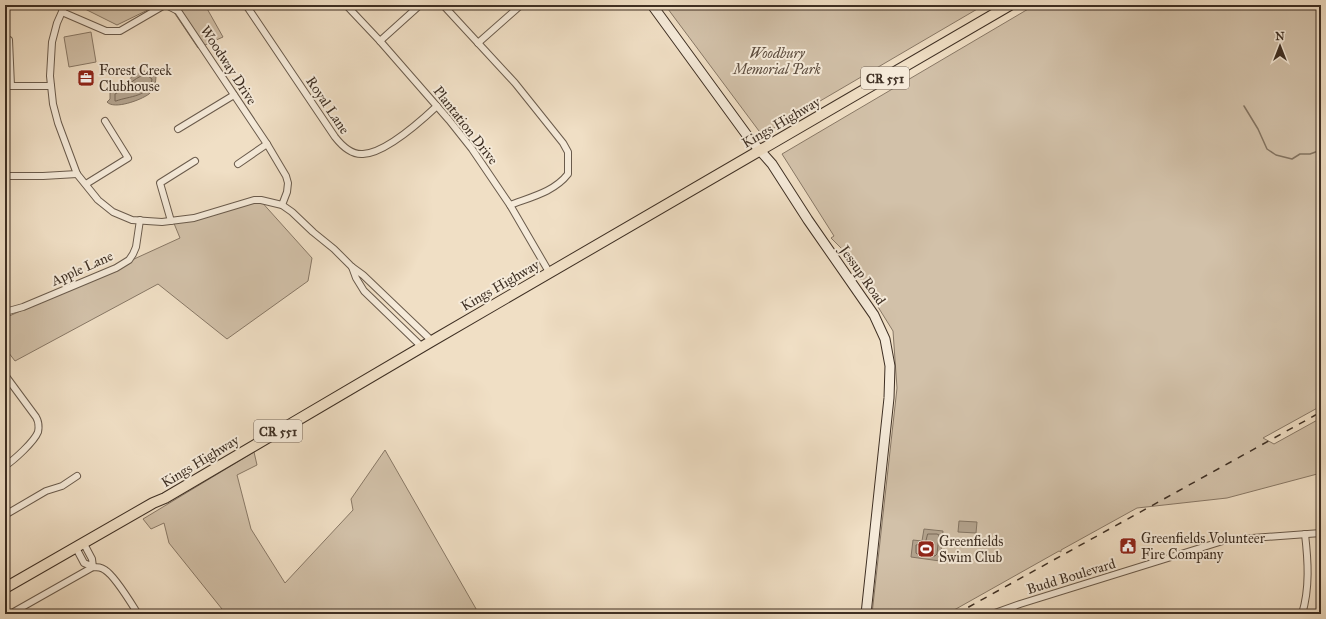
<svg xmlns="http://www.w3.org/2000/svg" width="1326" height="619" font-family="'IM FELL Great Primer',serif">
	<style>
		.green { fill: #d2c1a9; stroke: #887866 }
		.water { fill: #b3a38e; stroke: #847563 }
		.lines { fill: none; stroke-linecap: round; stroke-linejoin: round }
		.shore { stroke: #786958; stroke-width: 1 }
		.stream { stroke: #847563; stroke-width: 1.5 }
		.street-casing { stroke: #6a5b4c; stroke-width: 8 }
		.secondary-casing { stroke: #3e2f23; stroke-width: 11 }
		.primary-casing { stroke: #3e2f23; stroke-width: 12 }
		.street { stroke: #f5ead9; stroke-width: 6 }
		.secondary { stroke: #f5ead9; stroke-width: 9 }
		.primary { stroke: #f0dfc5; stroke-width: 10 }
		.rail { stroke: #3e2f23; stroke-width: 1.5; stroke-dasharray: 7 7; stroke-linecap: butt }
		.labels { text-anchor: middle; stroke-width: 4; stroke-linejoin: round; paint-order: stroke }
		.shield { fill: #f5ead9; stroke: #75675a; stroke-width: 1 }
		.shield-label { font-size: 13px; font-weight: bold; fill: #3e2f23 }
		.park-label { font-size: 14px; font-style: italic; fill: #5c4c3e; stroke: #f5ead9 }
		.street-label { font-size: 14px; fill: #3e2f23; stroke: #f5ead9 }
		.poi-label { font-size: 14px; fill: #3e2f23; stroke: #f5ead9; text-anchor: start }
	</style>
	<rect width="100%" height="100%" fill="#f0dfc5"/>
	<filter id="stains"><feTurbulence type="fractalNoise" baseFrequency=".005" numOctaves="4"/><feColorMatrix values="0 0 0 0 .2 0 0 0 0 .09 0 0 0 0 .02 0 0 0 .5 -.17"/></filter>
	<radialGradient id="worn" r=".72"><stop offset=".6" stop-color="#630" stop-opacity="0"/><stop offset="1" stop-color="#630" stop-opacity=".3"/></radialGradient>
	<!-- green -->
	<g class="green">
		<path d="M77 5H158L117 25Z"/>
		<path d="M169 5H205L223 37 198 48Z"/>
		<path d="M665 5H978L979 8 762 135Z"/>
		<path d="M1035 5H1321V406L1263 438 1274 444 1321 418V473L1227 498 1137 508 1061 550V552L1059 551 947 614H872L897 388 893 331 842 249 831 238 834 236 782 154Z"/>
		<path d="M91 32 96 62 69 67 64 37Z"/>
		<path d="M259 199 312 258 308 281 227 339 158 284 15 361 5 348V318L180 238 173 221Z"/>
		<path d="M385 450 479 614H226L169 543 164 523 151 529 143 519 254 452 257 465 237 475 251 529 285 583 353 510 351 499Z"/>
	</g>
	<!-- water -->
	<g class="water">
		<path d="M144 71 149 72 156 76C156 82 154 90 149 94 141 100 114 110 107 102L110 99V93L124 84 135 74Z"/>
		<path d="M959 521 977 522 976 533 958 532Z"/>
		<path d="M924 529 943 531 940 561 911 557 913 540 922 541Z"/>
	</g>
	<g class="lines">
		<!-- shore -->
		<g class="shore">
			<path d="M144 75 148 76 152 79C150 97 129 96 116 101H115V94C126 89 133 78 144 75Z"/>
			<path d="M928 534H937L939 535 937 554 935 556 917 554 916 553V545L925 543Z"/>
		</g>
		<!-- stream -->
		<path class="stream" d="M1244 106 1258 129 1267 149 1276 155 1292 159 1300 154H1310L1321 150"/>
		<!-- street casing -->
		<g class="street-casing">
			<g id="street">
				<path d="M65 5 57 23 52 42 50 76 53 104 58 123 77 174 98 200 113 212 132 220 162 222 194 218 254 200H261L282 205 292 212 313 232 334 249 352 267 363 275 432 341"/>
				<path d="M246 5 335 137C342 146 351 155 363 154 385 153 421 121 437 106"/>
				<path d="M346 5 380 41 449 120 472 149 510 205 549 272"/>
				<path d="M443 5 515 83 563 143 568 152V174C554 192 531 197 510 205"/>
				<path d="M62 12 106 31H120L163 6H168L178 11 267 144 286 176 288 183 287 192 282 205"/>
				<path d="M5 40H9L11 86"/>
				<path d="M380 41 420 5"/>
				<path d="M478 43 521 5"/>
				<path d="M5 86H51"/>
				<path d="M178 129 234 95"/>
				<path d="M238 164 267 144"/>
				<path d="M5 176H43L77 174"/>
				<path d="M86 184 128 158 105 121"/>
				<path d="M171 221 160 183 195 161"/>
				<path d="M352 267 356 278 364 291 422 347"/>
				<path d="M5 312 23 307 116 268 129 260 133 254 136 247 140 220"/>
				<path d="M5 375 36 417C39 422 39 427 38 432 34 442 14 460 5 466"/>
				<path d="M5 515 46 491 62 486 77 476"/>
				<path d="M76 548 84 563 93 567 92 559 84 544"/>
				<path d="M10 614 93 567C98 567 101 567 105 570 115 576 131 603 138 614"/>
				<path d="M992 614 1020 604 1226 540 1321 533"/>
				<path d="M1302 614C1310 588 1308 560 1305 534"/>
			</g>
		</g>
		<!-- secondary casing -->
		<g class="secondary-casing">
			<path id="secondary" d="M652 5 749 138 772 164 808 220 874 315 885 339 890 366 889 398 866 614"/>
		</g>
		<!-- primary casing -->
		<g class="primary-casing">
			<path id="primary" d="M5 588 153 503 165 498 432 341 1010 5"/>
		</g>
		<!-- street -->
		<use href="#street" class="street"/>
		<!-- secondary -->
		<use href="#secondary" class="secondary"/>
		<!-- primary -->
		<use href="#primary" class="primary"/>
		<!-- rail -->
		<path class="rail" d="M956 614 1321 412"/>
	</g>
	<!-- icons -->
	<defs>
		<g id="office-square" transform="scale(0.9)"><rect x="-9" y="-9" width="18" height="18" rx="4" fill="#8f2418" stroke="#f5ead9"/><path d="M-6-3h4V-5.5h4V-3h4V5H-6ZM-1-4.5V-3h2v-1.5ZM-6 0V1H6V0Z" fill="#fff"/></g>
		<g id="civic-square" transform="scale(0.9)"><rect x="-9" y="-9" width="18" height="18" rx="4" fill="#8f2418" stroke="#f5ead9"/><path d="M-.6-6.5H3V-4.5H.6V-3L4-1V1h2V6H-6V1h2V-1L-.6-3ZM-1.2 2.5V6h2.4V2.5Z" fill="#fff"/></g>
		<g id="stadium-square" transform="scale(0.9)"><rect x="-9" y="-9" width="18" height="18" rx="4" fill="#8f2418" stroke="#f5ead9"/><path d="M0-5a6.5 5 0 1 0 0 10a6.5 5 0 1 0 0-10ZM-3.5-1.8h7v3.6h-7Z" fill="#fff"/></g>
	</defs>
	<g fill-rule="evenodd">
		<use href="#office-square" x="86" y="78"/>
		<use href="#civic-square" x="1128" y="546"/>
		<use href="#stadium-square" x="926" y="549"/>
	</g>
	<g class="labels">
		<!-- shield labels -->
		<g class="shield">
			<rect x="861" y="67" width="48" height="22" rx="3"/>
			<rect x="254" y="420" width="48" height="22" rx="3"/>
		</g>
		<g class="shield-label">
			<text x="885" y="83">CR 551</text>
			<text x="278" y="436">CR 551</text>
		</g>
		<!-- park labels -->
		<g class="park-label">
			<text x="777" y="58">Woodbury<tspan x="777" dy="16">Memorial Park</tspan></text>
		</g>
		<!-- street labels -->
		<g class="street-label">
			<text transform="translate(229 65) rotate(57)" y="5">Woodway Drive</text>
			<text transform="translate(328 105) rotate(56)" y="5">Royal Lane</text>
			<text transform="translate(781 122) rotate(-30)" y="5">Kings Highway</text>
			<text transform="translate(466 125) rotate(52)" y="5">Plantation Drive</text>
			<text transform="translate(82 268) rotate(-24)" y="5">Apple Lane</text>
			<text transform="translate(863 275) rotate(55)" y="5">Jessup Road</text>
			<text transform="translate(500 285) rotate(-30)" y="5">Kings Highway</text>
			<text transform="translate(200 461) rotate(-31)" y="5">Kings Highway</text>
			<text transform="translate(1071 576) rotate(-17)" y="5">Budd Boulevard</text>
		</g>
		<!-- poi labels -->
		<g class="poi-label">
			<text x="99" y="75">Forest Creek<tspan x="99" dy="16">Clubhouse</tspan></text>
			<text x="1141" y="543">Greenfields Volunteer<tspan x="1141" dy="16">Fire Company</tspan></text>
			<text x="939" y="546">Greenfields<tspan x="939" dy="16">Swim Club</tspan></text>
		</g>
	</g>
	<!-- margin -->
	<rect width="1326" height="619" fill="none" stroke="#f0dfc5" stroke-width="20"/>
	<rect x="6" y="6" width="1314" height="607" fill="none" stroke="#3e2f23" stroke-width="2"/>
	<rect x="10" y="10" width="1306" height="599" fill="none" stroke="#3e2f23"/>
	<!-- north arrow -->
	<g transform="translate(1280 46)" stroke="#f5ead9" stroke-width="3" paint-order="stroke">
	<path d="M0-3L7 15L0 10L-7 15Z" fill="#3e2f23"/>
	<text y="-6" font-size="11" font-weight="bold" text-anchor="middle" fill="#3e2f23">N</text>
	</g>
	<rect width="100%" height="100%" filter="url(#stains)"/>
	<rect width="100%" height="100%" fill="url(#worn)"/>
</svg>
